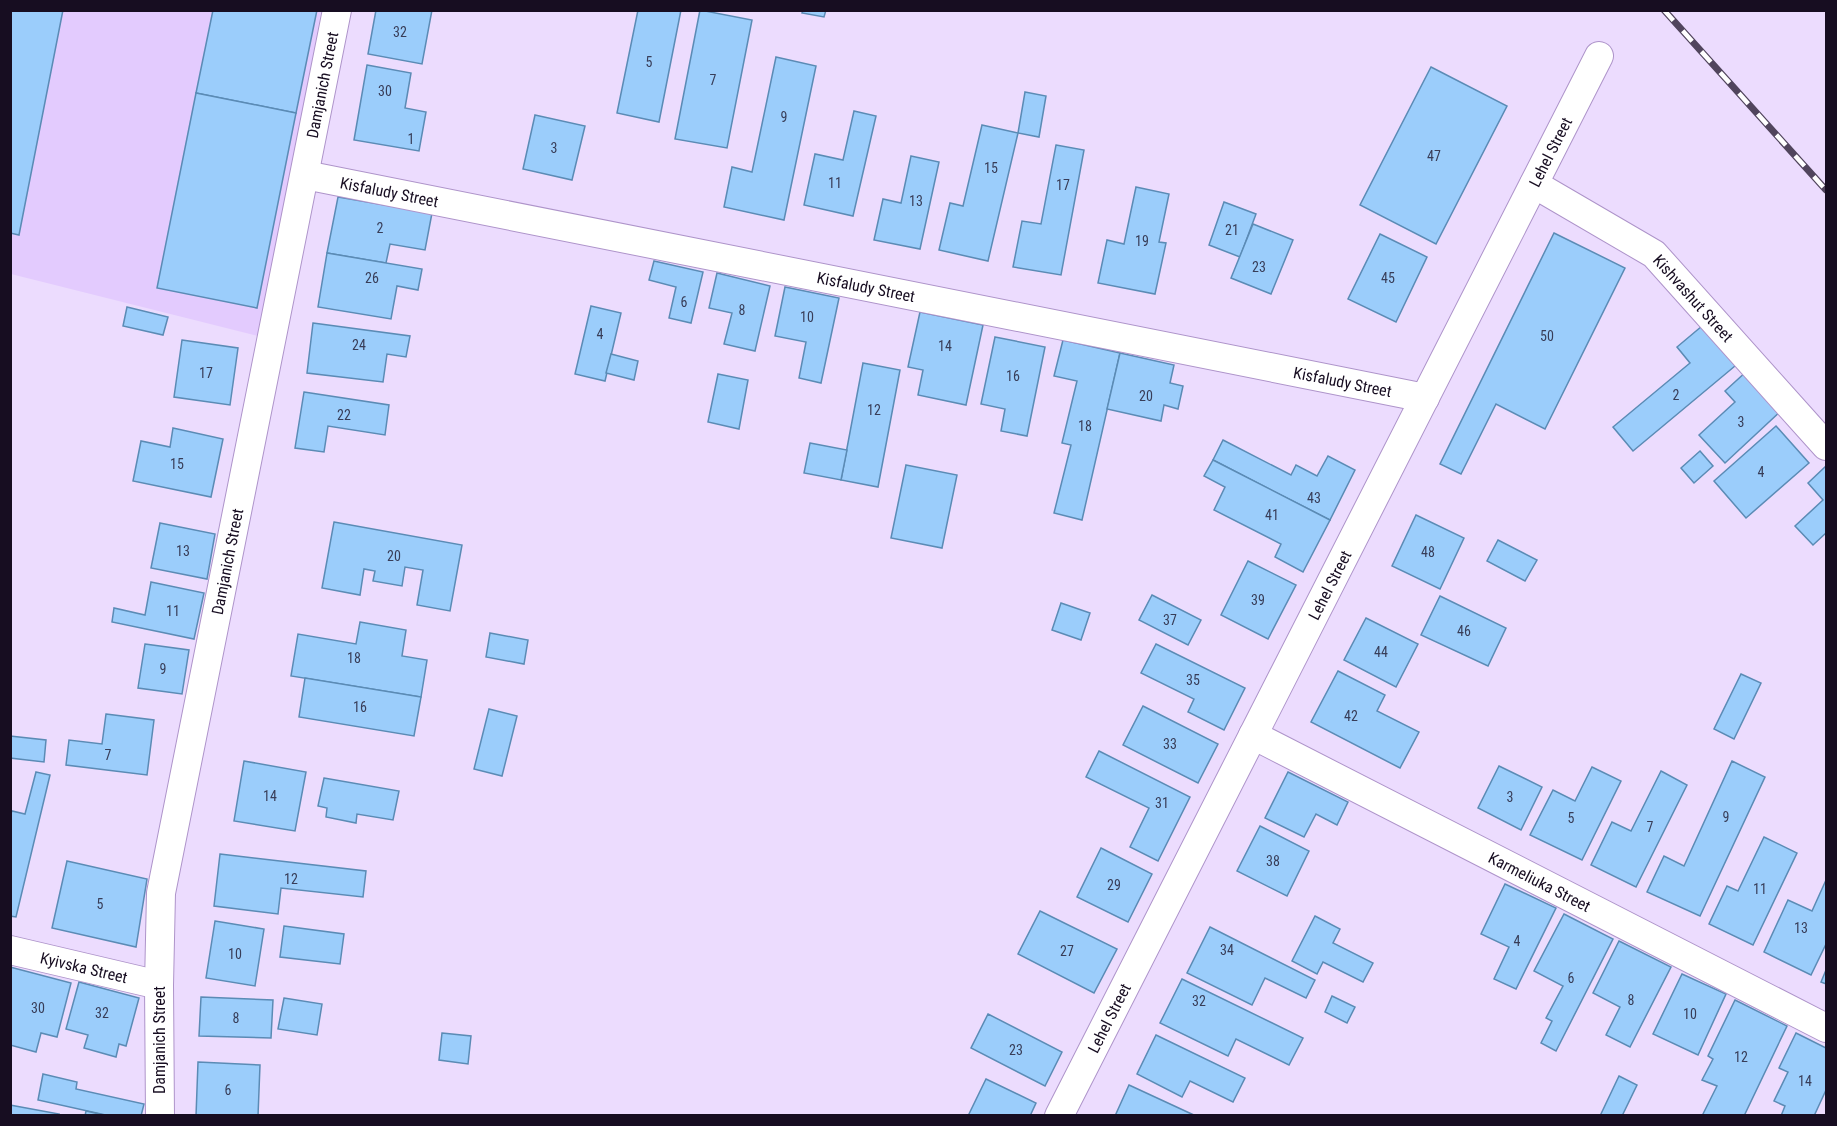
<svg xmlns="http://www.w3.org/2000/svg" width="1837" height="1126" font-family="'Roboto Condensed',sans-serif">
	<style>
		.built { fill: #e3cbfe }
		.building { fill: #9bcdfb; stroke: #5b8bb5; stroke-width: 1.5 }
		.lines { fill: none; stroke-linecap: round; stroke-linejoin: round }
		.minor-casing { stroke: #ae94ca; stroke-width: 30 }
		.minor { stroke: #fff; stroke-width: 28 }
		.rail-casing { stroke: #51455d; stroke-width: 7 }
		.rail { stroke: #fff; stroke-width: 4.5; stroke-dasharray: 14; stroke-linecap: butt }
		.labels { text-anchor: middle; stroke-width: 6; stroke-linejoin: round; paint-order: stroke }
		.number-label { font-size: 14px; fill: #383d58 }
		.street-label { font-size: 16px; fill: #170d21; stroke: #fff }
	</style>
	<rect width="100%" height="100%" fill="#ecdcfe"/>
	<!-- built -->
	<path class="built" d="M11 11H321L262 337 11 274Z"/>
	<!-- building -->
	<g class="building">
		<path d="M10 10H63L19 235 10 233Z"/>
		<path d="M213 10H317L296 113 196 93Z"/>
		<path d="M376 10H432L422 64 368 54Z"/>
		<path d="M638 10H681L659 122 617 113Z"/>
		<path d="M700 10 752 20 727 148 675 139Z"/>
		<path d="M803 10H826L824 17 802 13Z"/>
		<path d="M776 57 816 66 784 220 724 207 732 167 752 172Z"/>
		<path d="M367 65 411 73 405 108 426 112 419 151 354 140Z"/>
		<path d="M1431 67 1507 106 1436 244 1360 205Z"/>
		<path d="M1025 92 1046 96 1039 137 1018 133Z"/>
		<path d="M196 93 296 113 257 308 157 288Z"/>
		<path d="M854 111 876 116 853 216 804 205 815 154 843 160Z"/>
		<path d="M535 115 585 126 572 180 523 169Z"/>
		<path d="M982 125 1018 133 988 261 939 250 950 203 963 206Z"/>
		<path d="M1056 145 1084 150 1061 275 1013 267 1022 221 1041 224Z"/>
		<path d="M911 156 939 162 920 249 874 240 883 199 901 203Z"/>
		<path d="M1136 187 1169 194 1159 242 1166 243 1155 294 1098 283 1107 240 1124 244Z"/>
		<path d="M338 197 432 213 425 250 390 244 386 263 327 253Z"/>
		<path d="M1224 202 1256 214 1240 257 1209 245Z"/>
		<path d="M1253 224 1293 240 1271 294 1231 278Z"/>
		<path d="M1554 233 1625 268 1545 429 1496 404 1461 474 1440 464Z"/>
		<path d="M1380 234 1427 257 1396 322 1348 299Z"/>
		<path d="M327 253 422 269 418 290 397 286 391 319 318 307Z"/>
		<path d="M654 261 703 272 691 323 669 318 676 287 649 280Z"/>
		<path d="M717 273 770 286 755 351 724 344 732 313 709 308Z"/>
		<path d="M785 287 839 298 821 383 799 378 806 342 775 336Z"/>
		<path d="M591 306 621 313 605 381 575 374Z"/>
		<path d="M127 307 168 317 163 335 123 326Z"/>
		<path d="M920 312 983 325 966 405 918 395 923 370 908 367Z"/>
		<path d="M1708 321 1741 361 1633 451 1613 427 1690 363 1677 347Z"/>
		<path d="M313 323 410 336 406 357 387 354 383 382 307 373Z"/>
		<path d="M995 337 1045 347 1027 436 1001 431 1005 409 981 404Z"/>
		<path d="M182 340 238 348 230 405 174 397Z"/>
		<path d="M1063 340 1120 353 1082 520 1054 513 1071 445 1062 443 1077 381 1054 376Z"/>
		<path d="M1120 353 1174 365 1170 383 1183 386 1178 409 1164 405 1161 421 1107 409Z"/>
		<path d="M611 354 638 361 634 380 606 373Z"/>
		<path d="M863 363 900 370 878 487 841 480Z"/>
		<path d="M1748 370 1784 408 1725 463 1699 435 1735 402 1725 391Z"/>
		<path d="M718 374 748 380 739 429 708 422Z"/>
		<path d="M304 392 389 405 385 435 328 426 324 452 295 448Z"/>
		<path d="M1776 426 1809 463 1746 518 1714 481Z"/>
		<path d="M173 428 223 439 211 497 133 481 141 441 170 447Z"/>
		<path d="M1223 440 1291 475 1296 465 1317 476 1328 456 1355 470 1330 520 1213 460Z"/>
		<path d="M810 443 847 450 841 480 804 473Z"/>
		<path d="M1700 451 1713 466 1694 483 1681 468Z"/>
		<path d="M1213 460 1330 520 1303 572 1275 557 1281 544 1214 510 1225 487 1204 476Z"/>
		<path d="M906 465 957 475 942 548 891 538Z"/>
		<path d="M1826 466V533L1813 545 1795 526 1823 500 1808 483Z"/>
		<path d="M1416 515 1464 538 1440 589 1392 566Z"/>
		<path d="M334 522 462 545 450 611 417 605 423 570 405 567 402 586 373 581 375 571 364 569 360 595 322 588Z"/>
		<path d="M160 523 215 534 207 579 151 568Z"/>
		<path d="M1498 540 1537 560 1525 581 1487 561Z"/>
		<path d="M1248 561 1296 585 1268 639 1221 615Z"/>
		<path d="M151 582 204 593 194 639 112 622 114 608 145 615Z"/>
		<path d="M1152 595 1201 620 1188 645 1139 620Z"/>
		<path d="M1440 596 1506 628 1488 666 1421 635Z"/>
		<path d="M1061 603 1090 613 1081 640 1052 630Z"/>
		<path d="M1366 618 1418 644 1396 687 1344 660Z"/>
		<path d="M360 622 406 630 402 656 427 660 421 697 291 676 298 634 356 644Z"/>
		<path d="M490 633 528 640 524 664 486 657Z"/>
		<path d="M145 644 189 650 182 694 138 688Z"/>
		<path d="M1156 644 1245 688 1224 730 1188 712 1194 699 1141 673Z"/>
		<path d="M1338 671 1385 695 1377 711 1419 732 1400 768 1311 722Z"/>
		<path d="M1741 674 1761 683 1734 739 1714 729Z"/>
		<path d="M305 678 421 697 414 736 299 717Z"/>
		<path d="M1143 706 1218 744 1198 783 1123 745Z"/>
		<path d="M489 709 517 716 502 776 474 769Z"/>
		<path d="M106 714 154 720 147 775 66 765 69 740 102 744Z"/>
		<path d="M10 736 46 740 44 762 10 758Z"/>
		<path d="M1099 751 1190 797 1158 861 1130 847 1149 808 1086 777Z"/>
		<path d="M244 761 306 772 295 831 234 821Z"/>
		<path d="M1732 761 1765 777 1700 916 1647 892 1664 856 1684 866Z"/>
		<path d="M1499 766 1542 787 1521 830 1478 808Z"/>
		<path d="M1592 767 1621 781 1582 860 1530 835 1553 790 1575 801Z"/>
		<path d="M1661 771 1687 785 1636 887 1591 865 1612 822 1631 831Z"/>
		<path d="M36 772 50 775 16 917 10 916V816L12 811 25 814Z"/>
		<path d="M1288 772 1348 802 1337 825 1316 814 1304 837 1265 818Z"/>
		<path d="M324 778 399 791 393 820 357 814 356 823 326 817 327 808 318 806Z"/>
		<path d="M1260 826 1309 851 1287 896 1237 871Z"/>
		<path d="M1764 837 1797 853 1753 945 1709 924 1727 886 1738 891Z"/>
		<path d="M1101 848 1152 874 1128 922 1077 897Z"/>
		<path d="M220 854 366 871 363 897 281 888 278 914 214 906Z"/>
		<path d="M67 861 147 879 136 947 52 928Z"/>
		<path d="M1826 880V944L1811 975 1764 952 1788 900 1812 911Z"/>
		<path d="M1505 884 1556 908 1516 989 1494 979 1509 947 1481 934Z"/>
		<path d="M1040 911 1117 949 1094 993 1018 954Z"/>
		<path d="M1564 914 1613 939 1556 1051 1541 1043 1552 1021 1546 1018 1563 986 1534 971Z"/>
		<path d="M1315 916 1340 929 1333 943 1373 963 1363 982 1323 962 1317 974 1292 961Z"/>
		<path d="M215 921 264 929 255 986 206 978Z"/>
		<path d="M284 926 344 934 340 964 280 957Z"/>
		<path d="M1210 927 1315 980 1306 998 1265 978 1252 1005 1187 973Z"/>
		<path d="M1619 941 1671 967 1630 1047 1606 1035 1620 1007 1593 993Z"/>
		<path d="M10 967 71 983 57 1037 41 1033 36 1052 10 1045Z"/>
		<path d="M1826 970V984L1821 982Z"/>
		<path d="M1682 974 1726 994 1698 1055 1653 1034Z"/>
		<path d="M1182 979 1303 1038 1289 1065 1236 1039 1228 1056 1160 1023Z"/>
		<path d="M79 982 139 998 126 1046 119 1044 116 1057 84 1048 88 1035 66 1029Z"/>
		<path d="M1332 996 1355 1007 1347 1023 1325 1012Z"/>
		<path d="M201 997 273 1000 271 1038 199 1036Z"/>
		<path d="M284 998 322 1004 317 1035 278 1029Z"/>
		<path d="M1735 1000 1787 1026 1744 1116H1706L1703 1114 1717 1086 1702 1080 1713 1059 1708 1056Z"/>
		<path d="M988 1014 1062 1052 1045 1086 971 1048Z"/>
		<path d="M442 1033 471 1036 468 1064 439 1060Z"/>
		<path d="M1796 1033 1826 1048V1090L1814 1116H1781L1785 1106 1774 1101 1788 1072 1779 1068Z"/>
		<path d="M1156 1035 1245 1078 1233 1102 1190 1081 1182 1097 1137 1074Z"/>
		<path d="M198 1062 260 1065 258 1116H196Z"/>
		<path d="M43 1074 77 1082 76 1089 144 1104 141 1116H110L38 1100Z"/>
		<path d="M1619 1076 1637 1085 1622 1116H1600Z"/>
		<path d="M986 1079 1036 1103 1030 1116H968Z"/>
		<path d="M1129 1085 1196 1116H1115Z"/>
		<path d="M10 1105 59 1114 58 1116H10Z"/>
		<path d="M86 1111 108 1116H85Z"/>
	</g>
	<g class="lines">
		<!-- minor casing -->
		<g class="minor-casing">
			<g id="minor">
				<path id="s1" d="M305 175 1425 398"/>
				<path id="s2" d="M1534 184 1654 254 1826 446"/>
				<path id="s3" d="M1253 735 1826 1028"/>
				<path id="s4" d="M10 950 159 985"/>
				<path id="s5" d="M160 1116 159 985 161 893 337 10"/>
				<path id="s6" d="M1059 1116 1599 56"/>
			</g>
		</g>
		<!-- minor -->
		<use href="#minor" class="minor"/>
		<!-- rail casing -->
		<g class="rail-casing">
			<path id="rail" d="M1664 10 1826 190"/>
		</g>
		<!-- rail -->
		<use href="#rail" class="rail"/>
	</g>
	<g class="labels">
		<!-- number labels -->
		<g class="number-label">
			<text x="400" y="37">32</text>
			<text x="649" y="67">5</text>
			<text x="713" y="85">7</text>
			<text x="385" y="96">30</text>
			<text x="784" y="122">9</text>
			<text x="411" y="144">1</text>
			<text x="554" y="153">3</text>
			<text x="1434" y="161">47</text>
			<text x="991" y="173">15</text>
			<text x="835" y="188">11</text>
			<text x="1063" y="190">17</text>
			<text x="916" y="206">13</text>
			<text x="380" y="233">2</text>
			<text x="1232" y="235">21</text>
			<text x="1142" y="246">19</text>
			<text x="1259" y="272">23</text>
			<text x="372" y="283">26</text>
			<text x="1388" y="283">45</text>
			<text x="684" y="307">6</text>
			<text x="742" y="315">8</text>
			<text x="807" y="322">10</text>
			<text x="600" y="339">4</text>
			<text x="1547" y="341">50</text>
			<text x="359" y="350">24</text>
			<text x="945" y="351">14</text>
			<text x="206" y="378">17</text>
			<text x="1013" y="381">16</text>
			<text x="1676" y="400">2</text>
			<text x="1146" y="401">20</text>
			<text x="874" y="415">12</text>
			<text x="344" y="420">22</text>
			<text x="1741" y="427">3</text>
			<text x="1085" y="431">18</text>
			<text x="177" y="469">15</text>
			<text x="1761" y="477">4</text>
			<text x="1314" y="503">43</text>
			<text x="1272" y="520">41</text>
			<text x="183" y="556">13</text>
			<text x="1428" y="557">48</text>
			<text x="394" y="561">20</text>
			<text x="1258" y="605">39</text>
			<text x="173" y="616">11</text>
			<text x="1170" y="625">37</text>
			<text x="1464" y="636">46</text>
			<text x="1381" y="657">44</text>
			<text x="354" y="663">18</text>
			<text x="163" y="674">9</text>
			<text x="1193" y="685">35</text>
			<text x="360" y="712">16</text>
			<text x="1351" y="721">42</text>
			<text x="1170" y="749">33</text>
			<text x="108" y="760">7</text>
			<text x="270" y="801">14</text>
			<text x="1510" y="802">3</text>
			<text x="1162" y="808">31</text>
			<text x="1726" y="822">9</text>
			<text x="1571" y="823">5</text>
			<text x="1650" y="832">7</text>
			<text x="1273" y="866">38</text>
			<text x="291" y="884">12</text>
			<text x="1114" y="890">29</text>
			<text x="1760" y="894">11</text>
			<text x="100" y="909">5</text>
			<text x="1801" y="933">13</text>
			<text x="1517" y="946">4</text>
			<text x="1227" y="955">34</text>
			<text x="1067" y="956">27</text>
			<text x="235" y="959">10</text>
			<text x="1571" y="983">6</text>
			<text x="1631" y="1005">8</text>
			<text x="1199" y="1006">32</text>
			<text x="38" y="1013">30</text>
			<text x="102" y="1018">32</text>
			<text x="1690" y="1019">10</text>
			<text x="236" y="1023">8</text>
			<text x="1016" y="1055">23</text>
			<text x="1741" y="1062">12</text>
			<text x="1805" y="1086">14</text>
			<text x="228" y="1095">6</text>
		</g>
		<!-- street labels -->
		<g class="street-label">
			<text dy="6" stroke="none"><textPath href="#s5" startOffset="1047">Damjanich Street</textPath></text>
			<text dy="6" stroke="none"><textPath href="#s6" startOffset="1082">Lehel Street</textPath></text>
			<text dy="6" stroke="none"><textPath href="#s1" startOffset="86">Kisfaludy Street</textPath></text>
			<text dy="6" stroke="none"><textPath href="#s1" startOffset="572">Kisfaludy Street</textPath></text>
			<text dy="6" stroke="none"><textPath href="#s2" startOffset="198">Kishvashut Street</textPath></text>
			<text dy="6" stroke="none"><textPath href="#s1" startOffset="1058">Kisfaludy Street</textPath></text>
			<text dy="6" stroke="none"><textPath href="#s5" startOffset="561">Damjanich Street</textPath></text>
			<text dy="6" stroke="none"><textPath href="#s6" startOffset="596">Lehel Street</textPath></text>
			<text dy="6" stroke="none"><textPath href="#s3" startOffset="322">Karmeliuka Street</textPath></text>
			<text dy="6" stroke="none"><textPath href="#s4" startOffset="76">Kyivska Street</textPath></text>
			<text dy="6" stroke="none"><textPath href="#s6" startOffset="110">Lehel Street</textPath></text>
			<text transform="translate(159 1040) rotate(-90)" y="6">Damjanich Street</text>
		</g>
	</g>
	<!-- border -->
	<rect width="1837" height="1126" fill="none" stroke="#170d21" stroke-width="24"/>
</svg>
